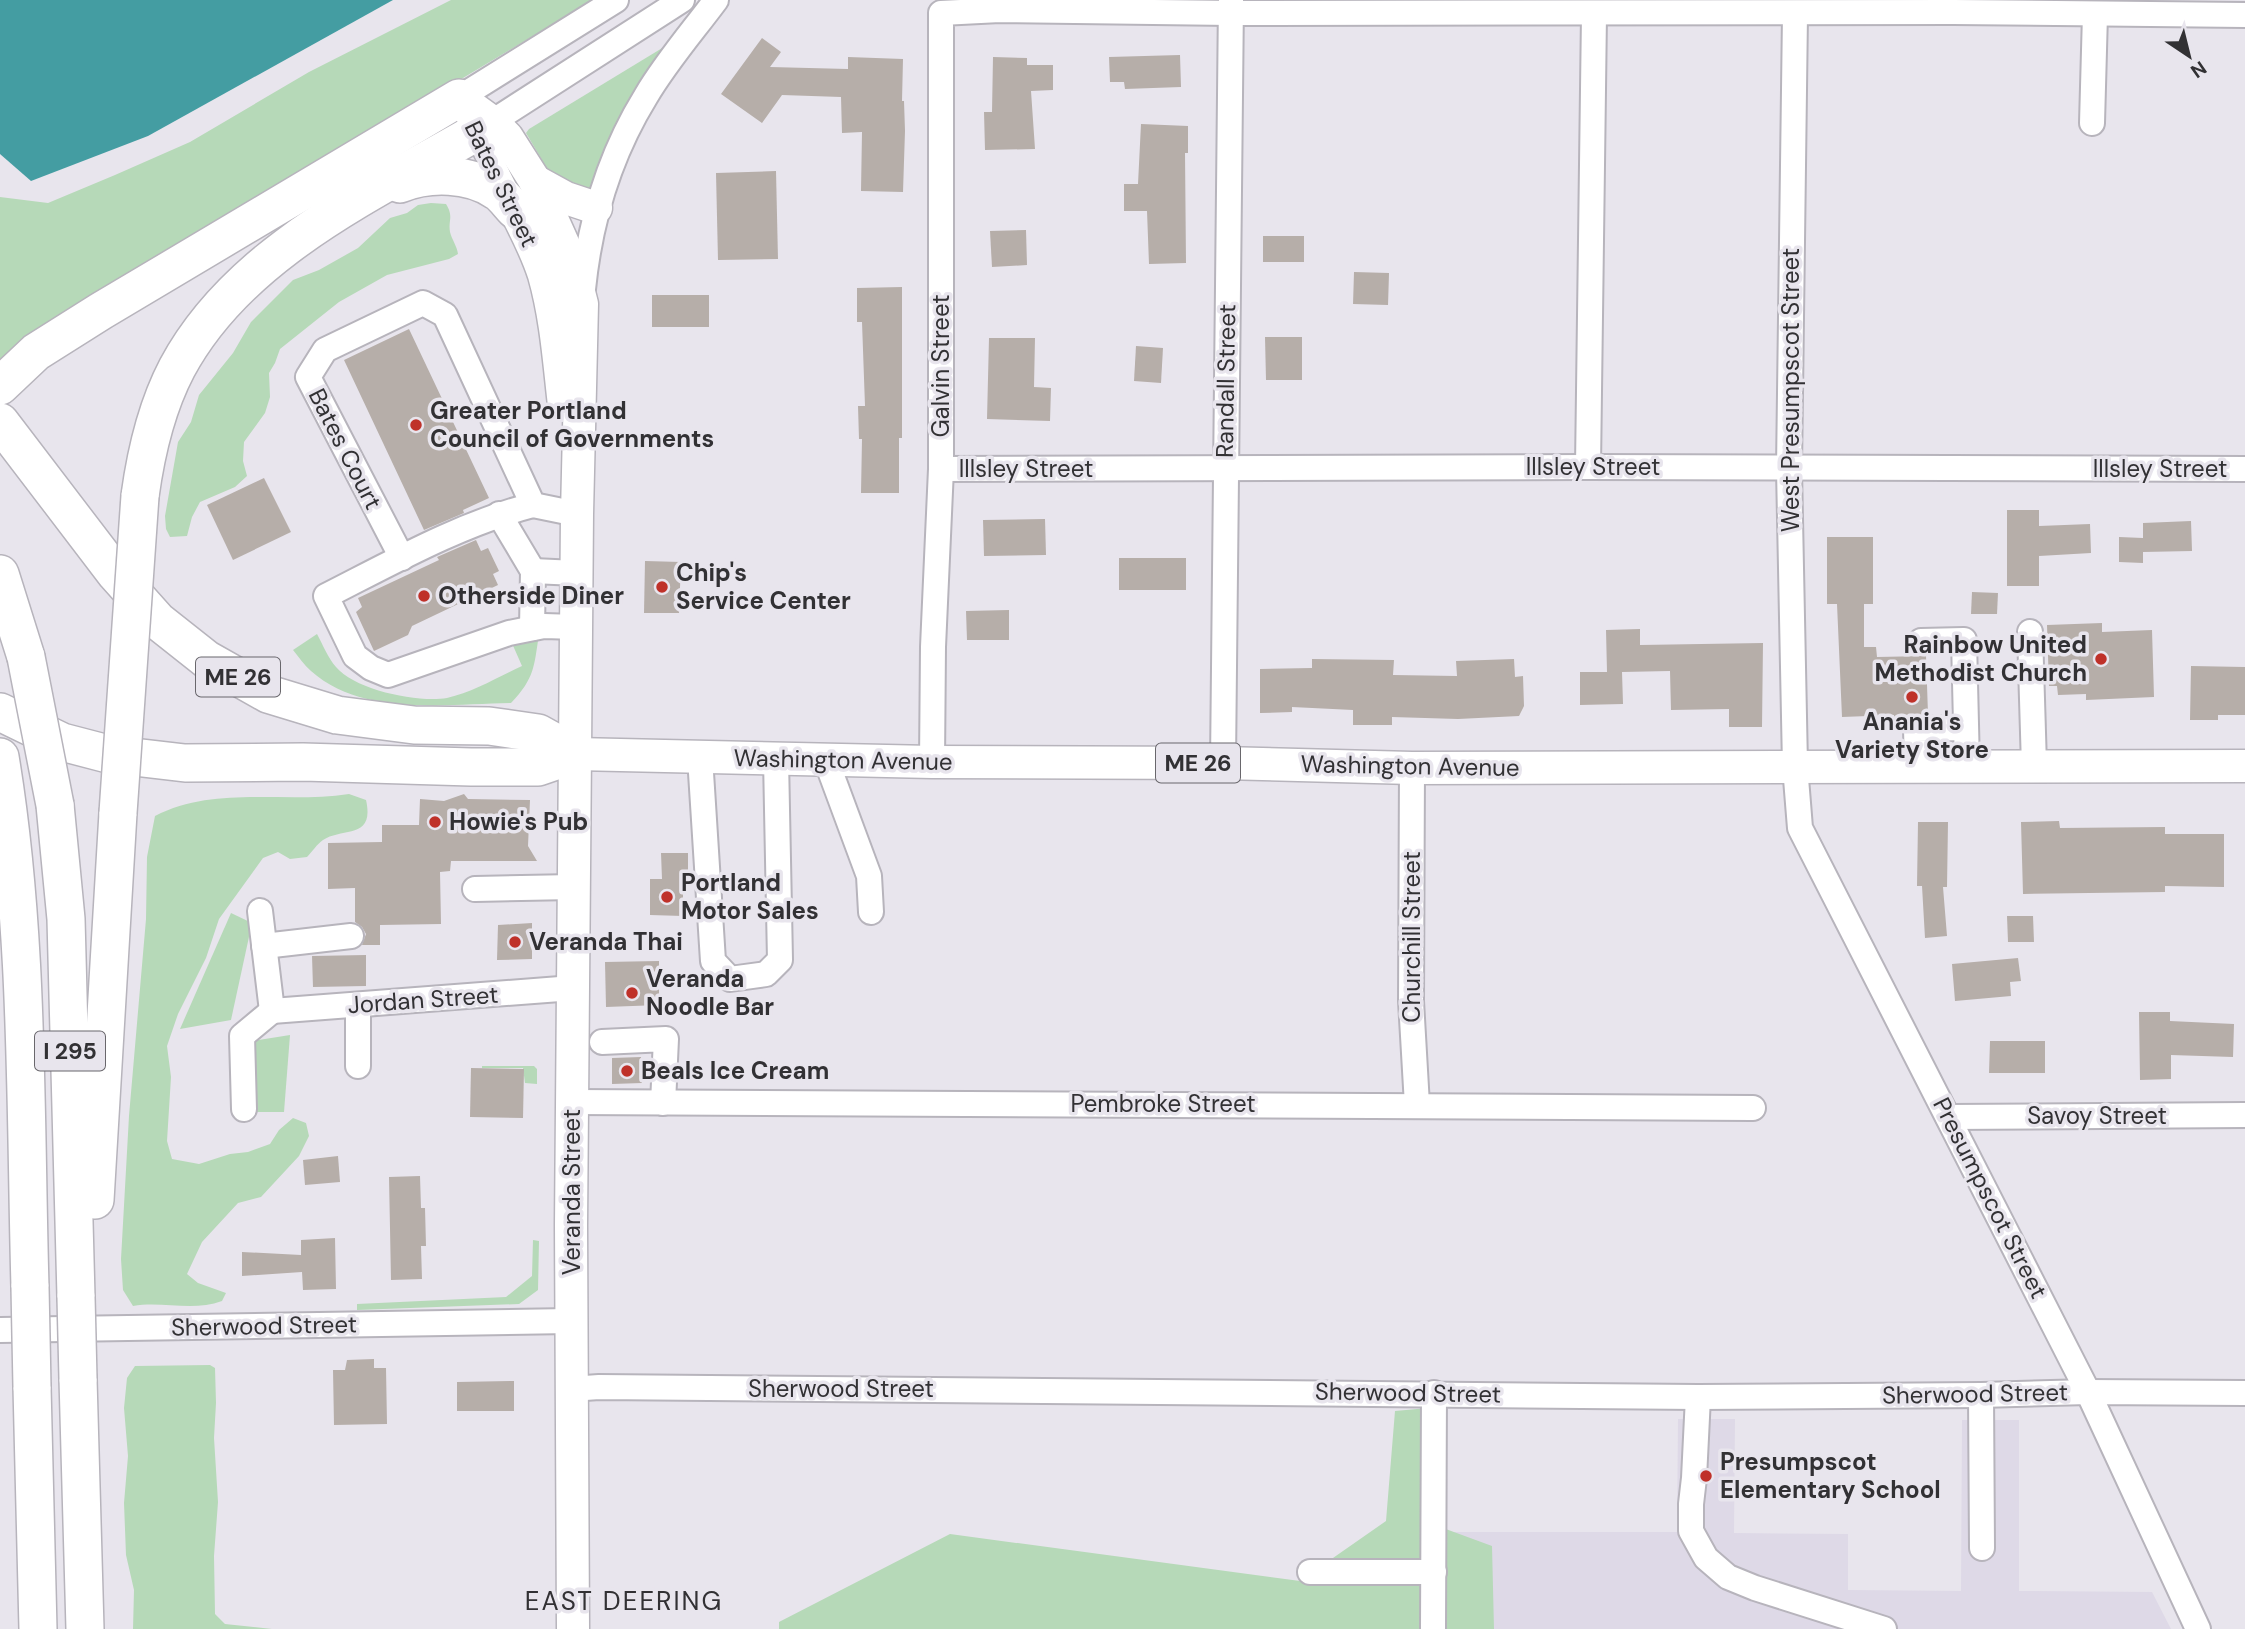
<svg xmlns="http://www.w3.org/2000/svg" width="2245" height="1629" font-family="'DM Sans',sans-serif">
	<style>
		.built { fill: #ded9e7 }
		.green { fill: #b6d9b8 }
		.water { fill: #449da2 }
		.building { fill: #b6aea9 }
		.lines { fill: none; stroke-linecap: round; stroke-linejoin: round }
		.minor-casing { stroke: #b7b4bc; stroke-width: 28 }
		.major-casing { stroke: #b7b4bc; stroke-width: 35 }
		.highway-casing { stroke: #b7b4bc; stroke-width: 40 }
		.minor { stroke: #fff; stroke-width: 24 }
		.major { stroke: #fff; stroke-width: 32 }
		.highway { stroke: #fff; stroke-width: 37 }
		.highway-bridge-casing { stroke: #b7b4bc; stroke-width: 40; stroke-linecap: butt }
		.highway-bridge { stroke: #fff; stroke-width: 37 }
		.poi-dot { fill: #bf3129; stroke: #e8e5ed; stroke-width: 2.5 }
		.labels { text-anchor: middle; stroke-width: 7; stroke-linejoin: round; paint-order: stroke }
		.shield { fill: #e8e5ed; stroke: #69676c; stroke-width: 2 }
		.shield-label { font-size: 23px; font-weight: bold; fill: #323134 }
		.street-label { font-size: 24px; fill: #323134; stroke: #e8e5ed }
		.poi-label { font-size: 24px; font-weight: bold; fill: #323134; stroke: #e8e5ed; text-anchor: start }
		.neighbourhood-label { font-size: 26px; letter-spacing: 2px; fill: #323134; stroke: #e8e5ed }
	</style>
	<rect width="100%" height="100%" fill="#e8e5ed"/>
	<!-- built -->
	<path class="built" d="M1678 1419H1735L1734 1533 1848 1534V1590L1961 1591 1962 1420H2019V1591L2152 1592 2171 1629H1448V1532H1677Z"/>
	<!-- green -->
	<g class="green">
		<path d="M451 0H593L363 138 0 368V197L48 203 115 175 190 142 309 72Z"/>
		<path d="M682 36 594 201 559 189 526 133 529 129Z"/>
		<path d="M431 203 446 204C454 217 448 220 450 232 452 240 457 246 458 254L449 259 387 275 339 302 280 349 275 363 269 373 270 397 265 413 244 442 243 461 247 476 235 487 200 502 192 517 187 536 170 537 166 529 165 516 178 442 191 422 199 395 233 353 251 322 293 280 319 270 358 248 390 218 407 213 418 205Z"/>
		<path d="M317 634C323 645 328 658 336 667 355 690 418 703 447 698 473 692 498 677 522 666L511 641 539 634C534 666 535 678 511 703 448 704 362 717 311 671 304 665 299 657 293 650Z"/>
		<path d="M349 794 366 800C375 840 342 827 323 840 317 844 312 852 307 857L290 859 278 852 263 858 219 919 206 958 178 1014 167 1046 171 1077 167 1141 172 1159 199 1164 230 1154 248 1152 270 1144 279 1130 293 1118 306 1123 309 1136 299 1156 261 1197 238 1203 202 1242 187 1274 198 1283 226 1293 222 1301C193 1312 163 1301 133 1306L123 1290 121 1259 129 1116 146 919 147 857 155 816C216 785 284 804 349 794Z"/>
		<path d="M231 913 252 923 231 1020 180 1029Z"/>
		<path d="M290 1035 284 1112H255L253 1041Z"/>
		<path d="M482 1066H534L537 1069V1084L525 1083 523 1068H482Z"/>
		<path d="M533 1240 539 1241 538 1290 519 1304 357 1310V1304L506 1297 532 1276Z"/>
		<path d="M210 1365 215 1368 216 1403 214 1438 218 1502 214 1556 215 1614 225 1624 272 1629H133L134 1590 126 1555 124 1503 128 1456 124 1408 127 1378 135 1366Z"/>
		<path d="M1439 1407 1443 1528 1492 1546 1494 1629H779V1622L950 1534 1300 1581 1386 1521 1395 1411Z"/>
	</g>
	<!-- water -->
	<path class="water" d="M0 0H393L148 136 31 181 0 154Z"/>
	<!-- building -->
	<g class="building">
		<path d="M762 38 781 52 770 67 848 69V57L903 59 902 101H904L905 131 903 192 861 191 862 132 842 133 841 97 782 95 762 123 721 94Z"/>
		<path d="M1180 55 1181 87 1125 89 1124 82H1110L1109 57Z"/>
		<path d="M993 57 1027 58V65H1053V90L1031 91 1035 149 985 150 984 112H992Z"/>
		<path d="M1141 124 1188 126V153H1185L1186 263 1149 264 1147 211H1124V184H1138Z"/>
		<path d="M776 171 778 259 718 260 716 173Z"/>
		<path d="M1026 230 1027 265 992 267 990 231Z"/>
		<rect x="1263" y="236" width="41" height="26"/>
		<path d="M1354 272 1389 273 1388 305 1353 304Z"/>
		<path d="M902 287V438H899V493H861L862 439H859L858 406H865L862 322H857V288Z"/>
		<rect x="652" y="295" width="57" height="32"/>
		<path d="M409 329 489 498 463 510 464 513 424 530 344 360Z"/>
		<path d="M1265 337H1302V380H1266Z"/>
		<path d="M989 338H1035L1034 387 1051 388 1050 421 987 419Z"/>
		<path d="M1136 346 1163 348 1161 383 1134 381Z"/>
		<path d="M264 478 291 532 233 560 207 505Z"/>
		<path d="M2007 510H2039V526L2090 524 2091 553 2039 556V586H2007Z"/>
		<path d="M1045 519 1046 555 984 556 983 520Z"/>
		<path d="M2191 521 2192 551 2143 552V563L2119 562V537L2143 538V523Z"/>
		<path d="M1827 537H1873V604H1864V647H1876L1877 657 1926 656 1928 714 1894 719V715L1842 717 1837 604H1827Z"/>
		<path d="M476 540 481 551 488 548 499 571 493 574 498 585 412 626 408 635 374 651 356 612 362 607 358 598 439 560 437 557Z"/>
		<rect x="1119" y="558" width="67" height="32"/>
		<path d="M645 561 681 562 679 613H644Z"/>
		<path d="M1972 592 1998 593 1997 614H1971Z"/>
		<path d="M1009 610V640H967L966 611Z"/>
		<path d="M2102 623V632L2152 630 2154 697 2086 700V694L2058 695 2057 686H2049L2047 625Z"/>
		<path d="M1640 629V645L1763 643 1762 727H1729V709L1671 710 1670 671 1622 672 1623 704 1580 705V672H1607L1606 630Z"/>
		<path d="M1312 659 1394 660 1393 675 1457 676 1456 661 1514 659 1515 677 1523 676 1524 706 1519 716 1458 719 1392 717V725H1353V710L1292 707V712L1260 713V669L1312 668Z"/>
		<path d="M2191 666 2245 667V715H2218V720H2190Z"/>
		<path d="M464 794 468 799 530 800 528 846 537 861H451L450 871 440 872 441 924 380 925V945H362L366 934 362 927 355 922V888L328 889V843L382 842V825H419L420 799 444 801Z"/>
		<path d="M2059 821 2060 828 2165 827V834H2224V887L2165 886V892L2023 894 2021 822Z"/>
		<path d="M1918 822H1948L1947 887H1943L1947 936 1925 938 1922 886H1917Z"/>
		<path d="M661 853H688V878L683 880V916L650 915V879H662Z"/>
		<path d="M2007 916H2033L2034 942H2008Z"/>
		<path d="M532 923V959L497 960 498 925Z"/>
		<path d="M366 955V986L313 987 312 956Z"/>
		<path d="M2018 958 2021 981 2010 982 2011 996 1955 1001 1952 964Z"/>
		<path d="M659 961V1005L606 1007 605 962Z"/>
		<path d="M2139 1012H2170V1021L2234 1024 2233 1057 2171 1055V1079L2140 1080Z"/>
		<path d="M1990 1041H2045V1073H1989Z"/>
		<path d="M641 1057 642 1083 612 1084V1058Z"/>
		<path d="M471 1068 524 1069 523 1118 470 1117Z"/>
		<path d="M338 1156 340 1182 305 1185 303 1160Z"/>
		<path d="M420 1176 421 1208H425L426 1246H421L422 1279 391 1280 389 1177Z"/>
		<path d="M335 1238 336 1289 303 1290 302 1272 242 1276V1252L301 1255V1240Z"/>
		<path d="M374 1359V1368H386L387 1424 334 1425 333 1370H345L347 1360Z"/>
		<path d="M514 1381V1411H457V1382Z"/>
	</g>
	<g class="lines">
		<!-- minor casing -->
		<g class="minor-casing">
			<g id="minor">
				<path d="M1795 14 1789 469 1795 766 1800 828 2088 1392 2198 1629"/>
				<path d="M2092 123 2095 14"/>
				<path d="M478 131 682 0"/>
				<path d="M509 197 459 98 616 0"/>
				<path d="M583 289C590 220 609 156 646 96 666 62 693 31 716 0"/>
				<path d="M1588 467 1594 14"/>
				<path d="M941 469 1588 467 2245 469"/>
				<path d="M533 505C460 524 393 562 326 596L355 656 371 668 388 675 509 633 544 626 576 627"/>
				<path d="M499 514 533 571 532 628"/>
				<path d="M402 558 308 377 325 350 423 303 445 315 533 505 577 514"/>
				<path d="M533 571 576 573"/>
				<path d="M2030 632 2034 766"/>
				<path d="M1921 641 1964 640 1967 766"/>
				<path d="M700 757 713 961 730 979 766 974 780 960 776 759"/>
				<path d="M826 760 869 876 871 912"/>
				<path d="M932 762 933 647 941 469V13L1000 10 1231 13 1953 12 2245 15"/>
				<path d="M1223 763 1231 0"/>
				<path d="M1917 766 1916 729 1966 728"/>
				<path d="M1412 768 1411 1001 1417 1105"/>
				<path d="M475 889 574 887"/>
				<path d="M260 911 272 1011"/>
				<path d="M264 946 351 936"/>
				<path d="M358 1005V1066"/>
				<path d="M272 1011 573 988"/>
				<path d="M602 1042 666 1039 663 1103"/>
				<path d="M572 1102 1753 1108"/>
				<path d="M244 1109 242 1036 272 1011"/>
				<path d="M1948 1117 2245 1115"/>
				<path d="M0 1330 571 1321"/>
				<path d="M571 1389 599 1387 1698 1397 1981 1395 2088 1392 2245 1393"/>
				<path d="M1981 1395 1982 1548"/>
				<path d="M1698 1397 1694 1478 1691 1504V1531L1706 1558 1728 1577 1755 1588 1884 1629"/>
				<path d="M1310 1572H1434"/>
				<path d="M1433 1629 1434 1393"/>
			</g>
		</g>
		<!-- major casing -->
		<g class="major-casing">
			<g id="major">
				<path d="M459 98 492 122 507 137 535 181 571 261 582 304 577 514 571 1225 573 1629"/>
				<path d="M535 181 566 198 596 208"/>
				<path d="M515 210C526 231 537 253 544 275 556 317 559 362 564 405"/>
				<path d="M576 754 932 762 1223 763 1412 768 2245 766"/>
			</g>
		</g>
		<!-- highway casing -->
		<g class="highway-casing">
			<g id="highway">
				<path d="M400 184C429 172 470 173 496 191 503 195 509 204 515 210"/>
				<path d="M0 386 36 352 101 311 459 98"/>
				<path d="M0 422 116 574 158 621 206 659 268 694 337 715 414 725 489 726 538 733 576 754"/>
				<path d="M140 496C146 452 156 408 177 368 238 254 367 195 475 133"/>
				<path d="M0 574 26 657"/>
				<path d="M0 712 62 742 108 754 185 763 303 762 471 767H538L576 754"/>
				<path d="M0 757C29 931 25 1111 30 1287"/>
				<path d="M55 805 66 919 76 1297"/>
				<path d="M95 1200 118 813"/>
				<path d="M78 1379 85 1629"/>
				<path d="M32 1387 38 1629"/>
			</g>
		</g>
		<!-- minor -->
		<use href="#minor" class="minor"/>
		<!-- major -->
		<use href="#major" class="major"/>
		<!-- highway -->
		<use href="#highway" class="highway"/>
		<!-- highway-bridge casing -->
		<g class="highway-bridge-casing">
			<g id="highway-bridge">
				<path d="M26 657 55 805"/>
				<path d="M118 813 140 496"/>
				<path d="M30 1287 32 1387"/>
				<path d="M76 1297 78 1379"/>
			</g>
		</g>
		<!-- highway-bridge -->
		<use href="#highway-bridge" class="highway-bridge"/>
	</g>
	<!-- markers -->
	<g class="poi-dot">
		<circle cx="416" cy="425" r="7"/>
		<circle cx="662" cy="587" r="7"/>
		<circle cx="424" cy="596" r="7"/>
		<circle cx="2101" cy="659" r="7"/>
		<circle cx="1912" cy="697" r="7"/>
		<circle cx="435" cy="822" r="7"/>
		<circle cx="667" cy="897" r="7"/>
		<circle cx="515" cy="942" r="7"/>
		<circle cx="632" cy="993" r="7"/>
		<circle cx="627" cy="1071" r="7"/>
		<circle cx="1706" cy="1476" r="7"/>
	</g>
	<g class="labels">
		<!-- shield labels -->
		<g class="shield">
			<rect x="196" y="657.5" width="84" height="39" rx="5"/>
			<rect x="1156" y="743.5" width="84" height="39" rx="5"/>
			<rect x="35" y="1031.5" width="70" height="39" rx="5"/>
		</g>
		<g class="shield-label">
			<text x="238" y="685">ME 26</text>
			<text x="1198" y="771">ME 26</text>
			<text x="70" y="1059">I 295</text>
		</g>
		<!-- street labels -->
		<g class="street-label">
			<text transform="translate(501 184) rotate(64)" y="8">Bates Street</text>
			<text transform="translate(941 366) rotate(-90)" y="8">Galvin Street</text>
			<text transform="translate(1226 381) rotate(-89)" y="8">Randall Street</text>
			<text transform="translate(1791 390) rotate(-90)" y="8">West Presumpscot Street</text>
			<text transform="translate(345 449) rotate(63)" y="8">Bates Court</text>
			<text x="1593" y="475">Illsley Street</text>
			<text x="1026" y="477">Illsley Street</text>
			<text x="2160" y="477">Illsley Street</text>
			<text transform="translate(843 760) rotate(1)" y="8">Washington Avenue</text>
			<text transform="translate(1410 766) rotate(1)" y="8">Washington Avenue</text>
			<text transform="translate(1412 937) rotate(-90)" y="8">Churchill Street</text>
			<text transform="translate(423 1000) rotate(-4)" y="8">Jordan Street</text>
			<text x="1163" y="1112">Pembroke Street</text>
			<text x="2097" y="1124">Savoy Street</text>
			<text transform="translate(572 1192) rotate(-90)" y="8">Veranda Street</text>
			<text transform="translate(1990 1198) rotate(63)" y="8">Presumpscot Street</text>
			<text transform="translate(264 1326) rotate(-1)" y="8">Sherwood Street</text>
			<text x="841" y="1397">Sherwood Street</text>
			<text transform="translate(1408 1393) rotate(1)" y="8">Sherwood Street</text>
			<text transform="translate(1975 1394) rotate(-1)" y="8">Sherwood Street</text>
		</g>
		<!-- poi labels -->
		<g class="poi-label">
			<text x="430" y="419">Greater Portland<tspan x="430" dy="28">Council of Governments</tspan></text>
			<text x="676" y="581">Chip's<tspan x="676" dy="28">Service Center</tspan></text>
			<text x="438" y="604">Otherside Diner</text>
			<text x="2087" y="653" text-anchor="end">Rainbow United<tspan x="2087" dy="28">Methodist Church</tspan></text>
			<text x="1912" y="730" text-anchor="middle">Anania's<tspan x="1912" dy="28">Variety Store</tspan></text>
			<text x="449" y="830">Howie's Pub</text>
			<text x="681" y="891">Portland<tspan x="681" dy="28">Motor Sales</tspan></text>
			<text x="529" y="950">Veranda Thai</text>
			<text x="646" y="987">Veranda<tspan x="646" dy="28">Noodle Bar</tspan></text>
			<text x="641" y="1079">Beals Ice Cream</text>
			<text x="1720" y="1470">Presumpscot<tspan x="1720" dy="28">Elementary School</tspan></text>
		</g>
		<!-- neighbourhood labels -->
		<g class="neighbourhood-label">
			<text x="624" y="1610">EAST DEERING</text>
		</g>
	</g>
	<!-- north arrow -->
	<g transform="translate(2189 56) rotate(145)" stroke="#e8e5ed" stroke-width="5" paint-order="stroke">
	<path d="M0-5L12 26L0 18L-12 26Z" fill="#323134"/>
	<text y="-10" font-size="19" font-weight="bold" text-anchor="middle" fill="#323134">N</text>
	</g>
</svg>
